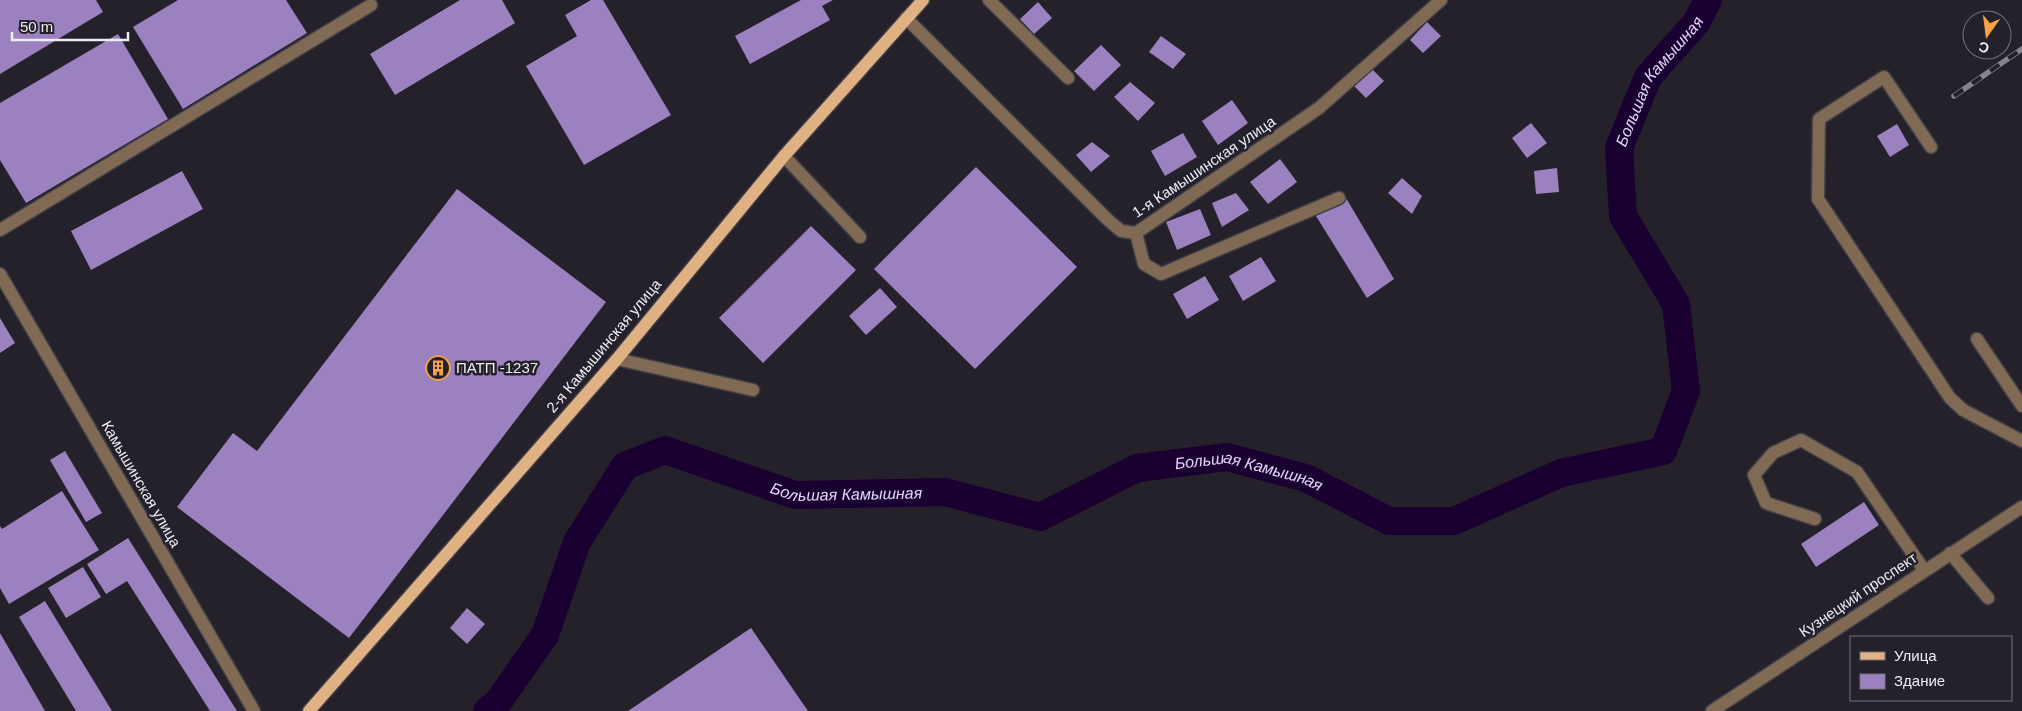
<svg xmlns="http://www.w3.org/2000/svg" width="2022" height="711" font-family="Arial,sans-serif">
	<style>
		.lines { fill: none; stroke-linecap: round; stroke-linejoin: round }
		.river { stroke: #190031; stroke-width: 28 }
		.building { fill: #9b81c0 }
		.minor-casing { stroke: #403e46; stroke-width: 15 }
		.major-casing { stroke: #403e46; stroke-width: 15 }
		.minor { stroke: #806a54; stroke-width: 12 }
		.major { stroke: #e0b283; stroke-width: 12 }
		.rail-casing { stroke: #87848c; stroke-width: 5.5 }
		.rail { stroke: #24212a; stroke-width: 4; stroke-dasharray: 11; stroke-linecap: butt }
		.labels { text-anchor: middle; stroke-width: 5; stroke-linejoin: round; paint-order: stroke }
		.street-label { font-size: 15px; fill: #efedf4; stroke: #24212a }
		.poi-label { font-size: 15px; fill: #efedf4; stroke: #24212a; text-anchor: start }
		.water-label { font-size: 16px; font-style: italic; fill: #e1d4f8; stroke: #24212a }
	</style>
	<rect width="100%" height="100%" fill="#24212a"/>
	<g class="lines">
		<!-- river -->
		<path class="river" id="s1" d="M487 711 498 702 545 635 577 542 625 466 665 450 795 495 945 492 1040 517 1137 468 1227 457 1306 478 1389 521H1454L1561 473 1663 451 1686 391 1676 304 1623 216 1619 148 1648 77 1696 23 1708 0"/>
	</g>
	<!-- building -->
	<g class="building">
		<path d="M0 0H96L103 12 0 74Z"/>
		<path d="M178 0H286L307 33 183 109 133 27Z"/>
		<path d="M460 0H502L515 23 395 95 370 54Z"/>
		<path d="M591 0H603L671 115 584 165 526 66 577 36 565 15Z"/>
		<path d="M801 0H833L822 6 830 20 750 64 735 36Z"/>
		<path d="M1038 2 1052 18 1034 34 1020 19Z"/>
		<path d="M1427 22 1441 36 1423 53 1410 40Z"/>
		<path d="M118 34 168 119 26 203 0 160V103Z"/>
		<path d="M1161 36 1186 54 1173 69 1149 52Z"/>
		<path d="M1101 45 1121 65 1094 91 1074 71Z"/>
		<path d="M1370 67 1384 81 1366 98 1353 85Z"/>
		<path d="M1130 82 1155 103 1138 121 1114 97Z"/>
		<path d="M1232 100 1248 123 1218 145 1202 121Z"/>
		<path d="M1531 123 1547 143 1527 158 1512 138Z"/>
		<path d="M1897 124 1909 145 1890 157 1877 136Z"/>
		<path d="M1183 133 1197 157 1165 176 1151 151Z"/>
		<path d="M1092 142 1110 156 1091 172 1076 155Z"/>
		<path d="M1280 159 1297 182 1268 204 1250 182Z"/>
		<path d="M976 167 1077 267 975 369 874 269Z"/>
		<path d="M1557 168 1559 192 1536 194 1534 171Z"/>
		<path d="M182 171 203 209 91 270 71 231Z"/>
		<path d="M1402 178 1422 196 1412 214 1388 193Z"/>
		<path d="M457 189 606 302 349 638 177 507 233 433 257 451Z"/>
		<path d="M1236 193 1249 210 1222 227 1212 203Z"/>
		<path d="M1346 198 1394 279 1367 298 1316 216Z"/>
		<path d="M1200 209 1211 235 1177 250 1166 222Z"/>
		<path d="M811 226 856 270 763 363 719 318Z"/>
		<path d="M1261 257 1276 281 1243 301 1229 276Z"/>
		<path d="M1205 276 1219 300 1187 319 1173 294Z"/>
		<path d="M880 288 897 307 866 335 849 316Z"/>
		<path d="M0 318 15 343 0 353Z"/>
		<path d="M65 451 102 513 86 522 50 460Z"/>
		<path d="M62 491 99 550 9 604 0 588V526L2 529Z"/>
		<path d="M1864 502 1879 525 1816 567 1801 544Z"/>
		<path d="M128 538 237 711H210L127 581 106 594 87 564Z"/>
		<path d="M83 567 101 597 66 618 48 588Z"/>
		<path d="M45 601 112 711H76L19 617Z"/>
		<path d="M467 608 485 624 467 644 450 628Z"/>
		<path d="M751 628 808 711H628Z"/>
		<path d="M0 633 45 711H0Z"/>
	</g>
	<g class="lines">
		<!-- minor casing -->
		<g class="minor-casing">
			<g id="minor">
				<path d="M989 0 1068 78"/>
				<path d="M906 18 1107 219 1121 231 1136 233 1319 108 1441 0"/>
				<path d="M1931 147 1884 77 1819 119 1818 199 1950 398 1963 410 2022 441"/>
				<path d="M784 156 860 237"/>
				<path d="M0 230 371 5"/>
				<path d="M1136 233 1144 264 1161 274 1339 198"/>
				<path d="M0 274 254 711"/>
				<path d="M1977 339 2022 406"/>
				<path d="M617 359 753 390"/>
				<path d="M1815 519 1766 503 1754 475 1773 453 1801 440 1857 472 1924 570"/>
				<path d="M1950 553 1988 598"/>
				<path d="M1712 711 2022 507"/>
			</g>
		</g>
		<!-- major casing -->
		<g class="major-casing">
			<path id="major" d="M309 711 617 359 784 156 923 0"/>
		</g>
		<!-- minor -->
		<use href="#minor" class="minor"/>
		<!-- major -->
		<use href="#major" class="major"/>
		<!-- rail casing -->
		<g class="rail-casing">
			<path id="rail" d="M1954 96 2022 49"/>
		</g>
		<!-- rail -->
		<use href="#rail" class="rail"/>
	</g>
	<!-- icons -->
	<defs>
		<g id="building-ring" transform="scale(1.25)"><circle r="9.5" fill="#24212a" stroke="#f5a345" stroke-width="1.5"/><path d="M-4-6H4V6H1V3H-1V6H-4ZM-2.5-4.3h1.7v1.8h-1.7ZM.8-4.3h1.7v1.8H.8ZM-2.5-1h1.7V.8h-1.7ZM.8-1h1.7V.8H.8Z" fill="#f5a345"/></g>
	</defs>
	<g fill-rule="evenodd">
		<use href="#building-ring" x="438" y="368"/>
	</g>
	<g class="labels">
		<!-- street labels -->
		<g class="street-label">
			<text transform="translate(1204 167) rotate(-34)" y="5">1-я Камышинская улица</text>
			<text transform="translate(604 346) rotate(-50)" y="5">2-я Камышинская улица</text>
			<text transform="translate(141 484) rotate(60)" y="5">Камышинская улица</text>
			<text transform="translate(1858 595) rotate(-34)" y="5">Кузнецкий проспект</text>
		</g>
		<!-- poi labels -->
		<g class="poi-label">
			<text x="456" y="373">ПАТП -1237</text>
		</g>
		<!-- water labels -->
		<g class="water-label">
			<text dy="6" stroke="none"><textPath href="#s1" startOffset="1776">Большая Камышная</textPath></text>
			<text dy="6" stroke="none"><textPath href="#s1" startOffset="936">Большая Камышная</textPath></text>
			<text dy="6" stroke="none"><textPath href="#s1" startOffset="516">Большая Камышная</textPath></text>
		</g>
	</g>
	<!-- legend -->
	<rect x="1850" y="636" width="162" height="65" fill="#24212a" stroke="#75737b"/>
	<rect x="1860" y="652" width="25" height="8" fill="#e0b283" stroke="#75737b"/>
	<text x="1894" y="661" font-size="15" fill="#efedf4">Улица</text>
	<rect x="1860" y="674" width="25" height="15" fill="#9b81c0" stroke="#75737b"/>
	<text x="1894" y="686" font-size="15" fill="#efedf4">Здание</text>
	<!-- north arrow -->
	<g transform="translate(1987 35) rotate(194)"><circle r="24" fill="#24212a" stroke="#75737b"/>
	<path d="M0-4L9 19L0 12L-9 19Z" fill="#f5a345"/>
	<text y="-8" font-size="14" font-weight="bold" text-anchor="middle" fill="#efedf4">С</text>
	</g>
	<!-- scale -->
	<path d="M12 32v8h116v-8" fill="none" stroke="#efedf4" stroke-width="2.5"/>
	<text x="20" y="32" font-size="15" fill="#efedf4" stroke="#24212a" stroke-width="4" paint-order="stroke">50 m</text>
</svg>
